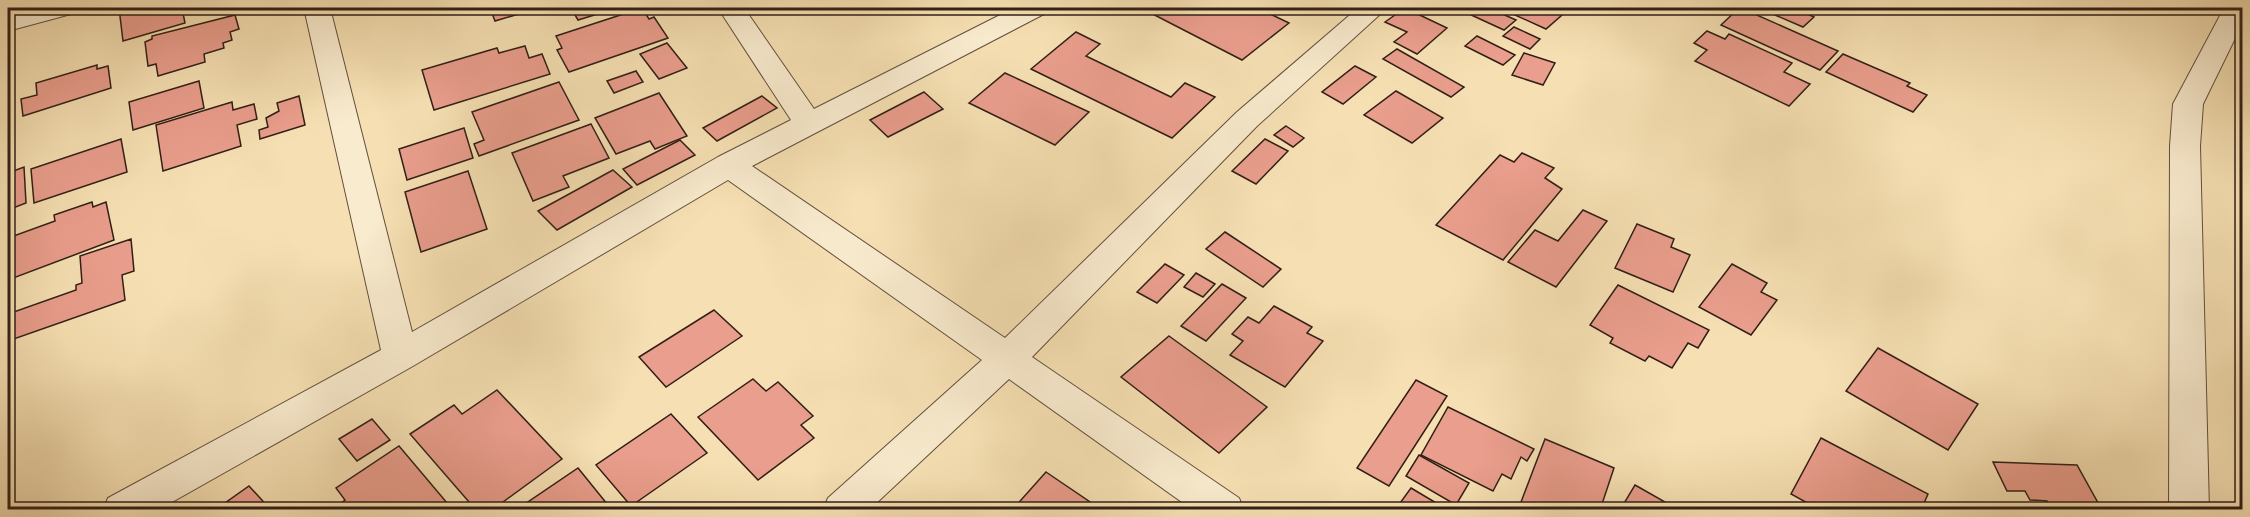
<svg xmlns="http://www.w3.org/2000/svg" width="2250" height="517" font-family="'IM FELL English',serif">
	<style>
		.building { fill: #ea9e8d; stroke: #311f16; stroke-width: 1.5 }
		.lines { fill: none; stroke-linecap: round; stroke-linejoin: round }
		.minor-casing { stroke: #624f3d; stroke-width: 2 }
		.minor { fill: #f9ebce; fill-rule: evenodd }
	</style>
	<rect width="100%" height="100%" fill="#f6e0b3"/>
	<filter id="stains"><feTurbulence type="fractalNoise" baseFrequency=".00333" numOctaves="4"/><feColorMatrix values="0 0 0 0 .2 0 0 0 0 .09 0 0 0 0 .02 0 0 0 .5 -.17"/></filter>
	<radialGradient id="worn" r=".72"><stop offset=".6" stop-color="#630" stop-opacity="0"/><stop offset="1" stop-color="#630" stop-opacity=".3"/></radialGradient>
	<!-- building -->
	<g class="building">
		<path d="M119 8H182L185 23 123 41Z"/>
		<path d="M490 8H528L529 11 495 21Z"/>
		<path d="M571 8H617L578 20Z"/>
		<path d="M642 8 649 19 654 17 668 38 569 72 557 50 562 48 556 36Z"/>
		<path d="M1141 8H1258L1289 23 1242 60Z"/>
		<path d="M1405 8 1447 28 1417 54 1394 42 1407 32 1385 22Z"/>
		<path d="M1456 8H1489L1516 20 1504 30Z"/>
		<path d="M1506 8H1570L1546 29 1504 10Z"/>
		<path d="M1739 8H1741L1838 51 1820 70 1721 25Z"/>
		<path d="M1759 8H1795L1814 17 1803 27Z"/>
		<path d="M235 15 239 29 230 32 232 40 223 43 224 48 204 54 205 62 158 76 156 64 148 66 145 42 152 39V36Z"/>
		<path d="M1514 27 1540 39 1530 49 1503 36Z"/>
		<path d="M1707 31 1725 39 1729 34 1792 63 1784 72 1810 84 1789 106 1695 61 1707 50 1694 43Z"/>
		<path d="M1076 32 1100 44 1086 56 1171 97 1185 83 1215 97 1172 138 1031 69Z"/>
		<path d="M1477 36 1515 55 1503 65 1465 46Z"/>
		<path d="M667 43 687 68 659 79 640 54Z"/>
		<path d="M525 46 529 58 542 54 550 74 434 110 422 70 497 48 499 53Z"/>
		<path d="M1397 49 1464 87 1451 97 1383 59Z"/>
		<path d="M1524 53 1555 63 1543 85 1512 75Z"/>
		<path d="M1843 54 1910 83 1907 86 1927 95 1913 112 1826 72Z"/>
		<path d="M97 65V69L108 66 111 88 23 116 21 99 37 95 36 83Z"/>
		<path d="M1355 66 1376 77 1343 104 1322 92Z"/>
		<path d="M636 71 643 82 614 93 607 81Z"/>
		<path d="M1005 73 1089 112 1055 145 969 103Z"/>
		<path d="M199 81 204 108 133 130 129 102Z"/>
		<path d="M559 82 579 120 479 156 474 144 484 140 472 112Z"/>
		<path d="M1396 91 1443 118 1412 143 1364 115Z"/>
		<path d="M924 92 943 109 888 137 870 120Z"/>
		<path d="M659 93 687 136 655 149 650 141 616 154 595 118Z"/>
		<path d="M299 96 305 125 260 139 259 130 268 127 266 118 279 111 277 103Z"/>
		<path d="M762 96 777 108 717 141 703 128Z"/>
		<path d="M232 102 233 110 254 104 257 119 237 125 241 146 163 171 156 125Z"/>
		<path d="M591 124 609 158 563 176 569 187 533 201 512 153Z"/>
		<path d="M1286 126 1304 138 1293 147 1274 135Z"/>
		<path d="M464 128 473 158 407 180 399 149Z"/>
		<path d="M121 139 127 172 34 203 31 169Z"/>
		<path d="M1265 139 1288 151 1256 184 1232 171Z"/>
		<path d="M680 140 695 155 637 185 623 169Z"/>
		<path d="M1522 153 1554 168 1545 178 1562 189 1503 260 1436 225 1500 155 1514 162Z"/>
		<path d="M24 167 26 203 8 210V173Z"/>
		<path d="M613 170 632 187 557 230 538 211Z"/>
		<path d="M468 171 487 229 421 252 405 192Z"/>
		<path d="M92 202 93 207 106 202 114 240 8 280V238L55 221 54 215Z"/>
		<path d="M1583 210 1607 221 1556 287 1508 262 1535 230 1558 241Z"/>
		<path d="M1637 224 1674 239 1671 247 1690 255 1673 292 1615 268Z"/>
		<path d="M1225 232 1281 269 1263 287 1206 249Z"/>
		<path d="M131 239 134 271 122 275 125 300 8 341V314L76 290V285L82 283 80 256Z"/>
		<path d="M1165 264 1184 275 1157 303 1137 292Z"/>
		<path d="M1732 264 1767 283 1761 292 1777 300 1751 335 1699 307Z"/>
		<path d="M1196 273 1215 284 1203 297 1184 287Z"/>
		<path d="M1222 284 1246 298 1206 341 1181 326Z"/>
		<path d="M1618 285 1709 330 1698 348 1688 343 1672 368 1649 356 1645 361 1610 343 1613 338 1590 325Z"/>
		<path d="M1274 306 1312 327 1307 333 1323 341 1285 387 1230 355 1243 341 1232 334 1248 317 1259 323Z"/>
		<path d="M714 310 742 336 666 387 639 357Z"/>
		<path d="M1169 336 1267 407 1219 453 1121 377Z"/>
		<path d="M1878 348 1978 404 1948 450 1846 391Z"/>
		<path d="M753 379 766 391 778 382 813 416 801 425 814 438 758 480 698 417Z"/>
		<path d="M1416 380 1447 396 1389 486 1357 468Z"/>
		<path d="M497 390 562 459 492 510H476L410 434 454 405 462 414Z"/>
		<path d="M1448 407 1534 449 1527 461 1521 457 1511 479 1502 474 1493 491 1421 455Z"/>
		<path d="M671 414 707 453 631 506 596 465Z"/>
		<path d="M372 419 390 440 357 461 339 439Z"/>
		<path d="M1821 438 1928 494 1921 510H1820L1791 494Z"/>
		<path d="M1545 439 1614 468 1600 510H1518Z"/>
		<path d="M399 446 453 510H332L345 500 336 488Z"/>
		<path d="M1419 455 1469 483 1456 505 1406 476Z"/>
		<path d="M1993 462 2077 465 2102 510H2051L2047 501 2030 500 2025 491H2007Z"/>
		<path d="M578 468 612 510H516Z"/>
		<path d="M1046 472 1102 510H1012Z"/>
		<path d="M1635 485 1679 510H1620Z"/>
		<path d="M249 486 271 510H215Z"/>
		<path d="M1411 488 1443 507 1441 510H1395Z"/>
	</g>
	<g class="lines">
		<!-- minor casing -->
		<g class="minor-casing">
			<g id="minor">
				<path d="M33 8H74L71 14 8 31V15Z"/>
				<path d="M304 8H330L412 332 718 157 791 120 718 8H744L814 109 1014 8H1047L1044 14 752 166 1005 338 1237 112 1358 8H1387L1257 126 1032 357 1239 498 1244 510H1193L1009 379 869 510H823L828 498 982 360 728 180 413 366 158 510H103L108 498 381 350Z"/>
				<path d="M2224 8H2242V24L2203 104 2200 146 2209 510H2169L2170 146 2173 104Z"/>
			</g>
		</g>
		<!-- minor -->
		<use href="#minor" class="minor"/>
	</g>
	<!-- margin -->
	<rect width="2250" height="517" fill="none" stroke="#f6e0b3" stroke-width="30"/>
	<rect x="9" y="9" width="2232" height="499" fill="none" stroke="#311f16" stroke-width="3"/>
	<rect x="15" y="15" width="2220" height="487" fill="none" stroke="#311f16" stroke-width="1.5"/>
	<rect width="100%" height="100%" filter="url(#stains)"/>
	<rect width="100%" height="100%" fill="url(#worn)"/>
</svg>
